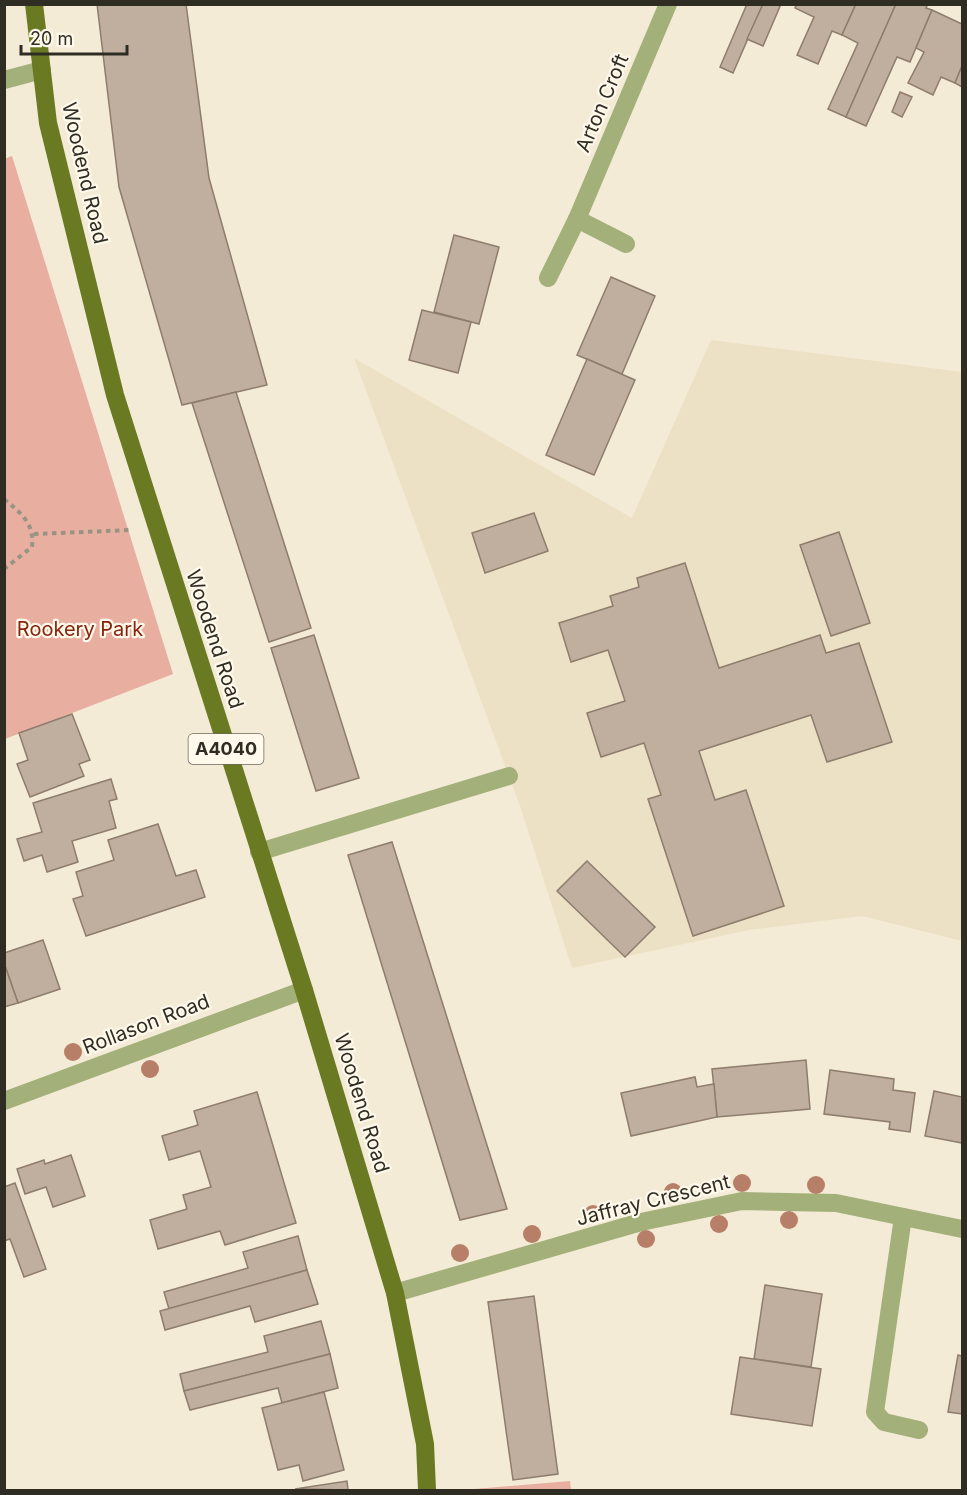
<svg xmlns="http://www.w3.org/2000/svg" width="967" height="1495" font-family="Inter,sans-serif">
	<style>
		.built { fill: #ece1c4 }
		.green { fill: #e8aea0 }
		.building { fill: #c0ae9e; stroke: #8e7c6d; stroke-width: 1.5 }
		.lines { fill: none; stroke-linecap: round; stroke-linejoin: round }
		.path { stroke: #999383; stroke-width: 4; stroke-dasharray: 4.5 4.5; stroke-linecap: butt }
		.minor { stroke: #a3b07a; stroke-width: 18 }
		.major { stroke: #697a22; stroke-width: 18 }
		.tree { fill: #b77f68 }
		.labels { text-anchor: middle; stroke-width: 4.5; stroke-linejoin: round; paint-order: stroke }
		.shield { fill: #fef9eb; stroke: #6d6a5f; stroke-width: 1.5 }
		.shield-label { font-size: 18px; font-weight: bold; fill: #2f2c23 }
		.street-label { font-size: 20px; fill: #2f2c23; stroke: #fef9eb }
		.park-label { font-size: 20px; fill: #86260f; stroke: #fef9eb }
	</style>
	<rect width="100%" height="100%" fill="#f3ebd5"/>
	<!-- built -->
	<path class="built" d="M711 340 962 372V941L862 916 749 930 572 968 520 806 354 358 632 518Z"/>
	<!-- green -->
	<g class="green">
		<path d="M12 156 173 674 5 739 4 159Z"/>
		<path d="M570 1481 571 1490H474V1489Z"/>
	</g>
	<!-- building -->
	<g class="building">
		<path d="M97 4H186L209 178 267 385 182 405 119 187Z"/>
		<path d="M747 4H763L733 73 720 67Z"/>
		<path d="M763 4H781L763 46 747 39Z"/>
		<path d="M797 4H856L842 35 832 31 818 64 797 55 814 17 795 8Z"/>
		<path d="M856 4H896L846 117 828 109 858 43 842 35Z"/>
		<path d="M896 4H928L926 8 932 10 910 62 897 57 866 126 846 117Z"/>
		<path d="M932 10 962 24V66L955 83 941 77 933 95 908 83 924 52 916 48Z"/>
		<path d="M962 66V87L955 83Z"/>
		<path d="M900 92 912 97 902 117 892 112Z"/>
		<path d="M454 235 499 247 479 324 434 312Z"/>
		<path d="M611 277 655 296 622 374 577 355Z"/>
		<path d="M422 310 471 322 458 373 409 360Z"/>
		<path d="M587 359 635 380 594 475 546 455Z"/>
		<path d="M236 392 311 628 269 642 192 403Z"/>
		<path d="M534 513 548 551 485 573 472 533Z"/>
		<path d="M839 532 870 623 831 636 800 545Z"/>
		<path d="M685 563 719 668 820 635 826 653 859 643 892 742 827 762 811 715 699 751 715 800 746 790 784 906 693 936 648 799 661 795 644 743 601 757 587 713 625 701 608 650 571 662 559 623 613 606 610 596 639 587 637 578Z"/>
		<path d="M314 635 359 778 316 791 271 648Z"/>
		<path d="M72 714 90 760 79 764 84 776 30 797 17 764 28 760 19 733Z"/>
		<path d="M111 779 117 799 109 801 116 828 72 841 78 862 47 872 42 855 24 861 17 839 42 832 33 803Z"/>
		<path d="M158 824 176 876 196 870 205 897 86 936 73 899 83 896 76 872 114 860 108 840Z"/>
		<path d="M392 842 507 1209 460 1220 348 855Z"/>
		<path d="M587 861 655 927 625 957 557 891Z"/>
		<path d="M43 940 60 989 18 1003 4 963V953Z"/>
		<path d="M4 963 18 1003 4 1007Z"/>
		<path d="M806 1060 810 1109 717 1117 712 1069Z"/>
		<path d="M830 1070 894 1079 893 1090 915 1093 910 1132 889 1129 890 1122 824 1114Z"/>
		<path d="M695 1077 697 1087 714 1084 717 1117 631 1136 621 1093Z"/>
		<path d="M934 1091 962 1097V1143L925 1136Z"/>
		<path d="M257 1092 296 1223 225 1245 220 1231 158 1249 150 1220 187 1209 183 1195 211 1187 200 1151 169 1160 162 1136 198 1125 194 1111Z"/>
		<path d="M71 1155 85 1196 53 1207 46 1187 25 1194 17 1169 44 1160 45 1164Z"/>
		<path d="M15 1183 46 1269 24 1277 10 1239 4 1241V1187Z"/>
		<path d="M298 1236 307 1270 169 1309 164 1292 248 1268 243 1252Z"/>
		<path d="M307 1270 318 1304 255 1322 250 1306 165 1330 160 1311Z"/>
		<path d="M765 1285 822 1294 811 1367 754 1359Z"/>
		<path d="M534 1296 558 1474 513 1480 488 1302Z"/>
		<path d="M321 1321 330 1354 184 1391 180 1374 268 1352 264 1336Z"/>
		<path d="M330 1354 338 1388 282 1403 278 1388 190 1410 184 1391Z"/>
		<path d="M958 1355 962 1356V1414L948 1412Z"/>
		<path d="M740 1357 821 1369 812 1426 731 1414Z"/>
		<path d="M324 1392 344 1470 303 1481 299 1465 278 1470 262 1408Z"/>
		<path d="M347 1481 348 1490 295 1489Z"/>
	</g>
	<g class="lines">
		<!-- path -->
		<g class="path">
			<path d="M4 499C21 513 35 524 32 547L4 569"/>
			<path d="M34 534 131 530"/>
		</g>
		<!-- minor -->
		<g class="minor">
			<path d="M4 80 42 70"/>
			<path d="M577 219 626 244"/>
			<path d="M548 278 577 219 668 4"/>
			<path d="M259 852 509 776"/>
			<path d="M4 1101 304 990"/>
			<path d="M903 1217 875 1412 884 1422 919 1430"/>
			<path d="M395 1293 641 1222 742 1201 836 1203 962 1229"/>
		</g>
		<!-- major -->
		<path class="major" d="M34 4 48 123 115 395 304 990 395 1293 425 1444 427 1490"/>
	</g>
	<!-- trees -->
	<g class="tree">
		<circle cx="73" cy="1052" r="9"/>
		<circle cx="150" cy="1069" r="9"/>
		<circle cx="742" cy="1183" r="9"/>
		<circle cx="816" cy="1185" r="9"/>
		<circle cx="673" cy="1192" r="9"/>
		<circle cx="593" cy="1214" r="9"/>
		<circle cx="789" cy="1220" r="9"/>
		<circle cx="719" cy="1224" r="9"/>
		<circle cx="532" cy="1234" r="9"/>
		<circle cx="646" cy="1239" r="9"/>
		<circle cx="460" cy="1253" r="9"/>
	</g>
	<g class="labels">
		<!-- shield labels -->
		<rect class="shield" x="188.5" y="734" width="75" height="30" rx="4.5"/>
		<g class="shield-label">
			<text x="226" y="755">A4040</text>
		</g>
		<!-- street labels -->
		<g class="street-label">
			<text transform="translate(602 103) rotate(-67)" y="7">Arton Croft</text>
			<text transform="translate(85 173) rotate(77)" y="7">Woodend Road</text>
			<text transform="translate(215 639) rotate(72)" y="7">Woodend Road</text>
			<text transform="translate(146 1024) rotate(-21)" y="7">Rollason Road</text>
			<text transform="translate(362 1103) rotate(73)" y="7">Woodend Road</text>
			<text transform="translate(653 1200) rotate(-14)" y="7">Jaffray Crescent</text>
		</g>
		<!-- park labels -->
		<g class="park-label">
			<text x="80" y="636">Rookery Park</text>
		</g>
	</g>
	<!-- border -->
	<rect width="967" height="1495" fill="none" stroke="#2f2c23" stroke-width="12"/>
	<!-- scale -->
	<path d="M21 45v9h106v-9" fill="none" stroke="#2f2c23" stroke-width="3"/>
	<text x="30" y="45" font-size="18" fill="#2f2c23" stroke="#fef9eb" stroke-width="4.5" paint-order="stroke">20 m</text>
</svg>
